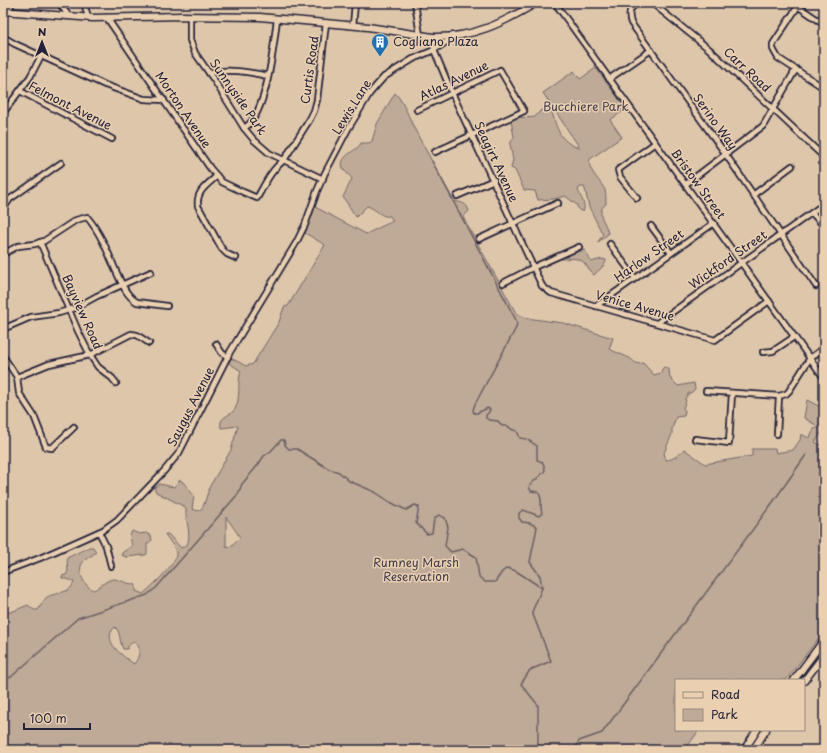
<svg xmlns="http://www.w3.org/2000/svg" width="827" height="753" font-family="'Playpen Sans',sans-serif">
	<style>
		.green { fill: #bfaa97; stroke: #706669; fill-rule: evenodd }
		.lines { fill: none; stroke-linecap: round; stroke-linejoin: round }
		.stream { stroke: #685f64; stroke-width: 1.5 }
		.minor-casing { stroke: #22223b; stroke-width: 8 }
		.major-casing { stroke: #22223b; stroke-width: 9 }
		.minor { stroke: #ead0b1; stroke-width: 4.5 }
		.major { stroke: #ead0b1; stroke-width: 6 }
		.labels { text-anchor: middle; stroke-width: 3; stroke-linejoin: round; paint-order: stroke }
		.poi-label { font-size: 12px; fill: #22223b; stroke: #ead0b1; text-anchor: start }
		.street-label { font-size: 12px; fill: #22223b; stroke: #ead0b1 }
		.park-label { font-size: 12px; fill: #413d4d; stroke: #ead0b1 }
	</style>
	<rect width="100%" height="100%" fill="#dec6aa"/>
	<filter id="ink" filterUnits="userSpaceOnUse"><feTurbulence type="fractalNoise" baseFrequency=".025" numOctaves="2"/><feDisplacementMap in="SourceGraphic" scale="8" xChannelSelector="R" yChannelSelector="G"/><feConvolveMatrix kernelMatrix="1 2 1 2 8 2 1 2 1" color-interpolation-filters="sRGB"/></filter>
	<g filter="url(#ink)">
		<!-- green -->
		<g class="green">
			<path d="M596 68 626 109 610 120 622 137 590 159C586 169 601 181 605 190 606 195 606 199 606 204 594 213 607 223 608 234L597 243 603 235 589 207 585 189 584 187H580L578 190C580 197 587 205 583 212L579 210 576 204 565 196 554 199 538 200 535 191 524 190 515 170 511 168 513 160 510 144 514 137 511 121C520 115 524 119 535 117L540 111 550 107C557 125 557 142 580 148L543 93 574 71 580 79Z"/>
			<path d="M395 93C403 101 409 117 414 128 427 153 441 177 454 201 462 203 466 202 469 211L463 217 516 313 526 318 563 323 613 338 609 349C615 352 621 354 627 357 634 359 634 366 643 363L654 375 661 373 662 369 664 367 669 369 670 378 678 386 694 383 695 389 692 392 688 394 685 399 686 401 683 408 685 411 684 416 676 417 672 429V434L664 453 666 460C673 460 680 454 684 449L705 464 752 456V449H775L776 453 793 450 800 440 801 434 809 438 814 429 819 427 804 418 807 400 824 409V429L815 442 820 445 824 440V631L786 680H676V730H699L685 750H3V612H11L28 605 34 610H38C41 606 43 600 47 597 56 592 71 594 74 582L70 580 62 578V576L66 575 68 571 67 558 89 547H93L96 552C92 556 86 558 83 562 76 571 85 588 94 590 100 587 108 578 115 579 122 580 125 584 135 584L136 587V591L143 594C150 588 178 563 176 553 175 546 168 540 165 534H168L181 548 187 545C192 534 185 521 186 509L185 507 156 492 154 488 159 484 174 487 180 480 183 482 194 496 192 509 198 511 203 507 210 486 231 450 238 426 221 428C218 416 230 417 235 409 241 399 237 382 241 371L229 363 231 358 246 366 253 364 279 322 284 307 288 306 325 245 305 233 315 207 366 234 393 221 390 216C381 218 377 209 367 206L356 217 343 197 352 179C350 175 346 173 344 170 336 156 357 152 361 143H369L372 141 377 124ZM226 517 240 537 230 547 226 546ZM115 627C121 632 119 641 123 649H127C134 633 146 650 134 664 124 657 100 641 115 627Z"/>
			<path d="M585 250 591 262 602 259 606 260C606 266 598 270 594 275 590 272 589 269 586 265 580 256 570 259 561 259V257L565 255Z"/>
			<path d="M132 531 139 534 146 533 151 536 152 540 147 544V554L145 555 127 557 121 555 123 552 132 546 130 536Z"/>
		</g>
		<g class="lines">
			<!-- stream -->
			<g class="stream">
				<path d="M432 161 517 322 516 328 475 404 473 410 474 413H477L488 408 490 410 489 412 486 415V418L489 420 498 421 502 426H508L511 429 517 431 520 438 527 439 537 446V460C543 461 544 464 545 470 541 477 533 480 529 487L531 491 538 492C544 500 539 504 542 513L539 516 523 510 519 513V518L522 522 530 523 537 527 530 562 540 576 542 588"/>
				<path d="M3 679 11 677 78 618 147 595 156 588 238 494 242 484 258 465 264 456 271 451 281 440H284L285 445 289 449H297L329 469 339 472 349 481 375 492 390 502 406 510 415 505 419 507 416 523 427 534 432 533 434 519 439 515 445 518 448 527 445 546 451 552 463 549 476 557 479 577 485 582H495L502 572 507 568 516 571 542 588 532 612 551 661 530 670 521 684 538 705V750"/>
				<path d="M574 750 579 741 602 733 773 502 806 455"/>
			</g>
			<!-- minor casing -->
			<g class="minor-casing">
				<g id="minor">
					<path d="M59 3 69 16"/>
					<path d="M84 3 88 17"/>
					<path d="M415 3 420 35"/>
					<path d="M555 3 824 378"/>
					<path d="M637 3C629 8 628 14 631 23L722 149 816 286"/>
					<path d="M652 3 709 49 824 157"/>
					<path d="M793 3 824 24"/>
					<path d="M798 6 773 44V49L778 58 824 88"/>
					<path d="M10 11 11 3"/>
					<path d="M190 16V40L195 53 214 80 244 128 254 140 269 153 323 179"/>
					<path d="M107 18 210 168 222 182 243 192 257 198C265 184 271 170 284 160L310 119 314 111 317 100 326 23"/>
					<path d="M353 26 355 3"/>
					<path d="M3 37 15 44 105 85 144 99 164 100"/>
					<path d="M433 37 434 50 452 93 542 286 551 293 715 340 769 301"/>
					<path d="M209 73C227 68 249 72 268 76"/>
					<path d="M609 79 651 50"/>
					<path d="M20 91 112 139"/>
					<path d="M417 110 500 70 524 111 435 152"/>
					<path d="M3 113 30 77 41 56"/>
					<path d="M244 128C267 116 274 43 277 19"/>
					<path d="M217 176C207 185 196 191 198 206L222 249 227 254 236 258"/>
					<path d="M686 184 763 126 796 69"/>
					<path d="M753 195 792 166"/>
					<path d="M457 196 494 180"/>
					<path d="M637 198 620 177 618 170 622 167 655 143"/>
					<path d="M3 209 10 199 61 163"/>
					<path d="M812 213 824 226"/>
					<path d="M651 226 671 253"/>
					<path d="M479 239 558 203"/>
					<path d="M40 242 78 331 90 355 98 367 112 378 116 383"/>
					<path d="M610 244 635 278"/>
					<path d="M3 254 18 246 35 244 44 241 76 220 87 217C100 232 108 252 115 269 121 281 125 295 137 302L167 306"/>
					<path d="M503 283 534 267 579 247"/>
					<path d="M596 306 714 223"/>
					<path d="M657 323 824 204"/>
					<path d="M3 329 31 317 59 313 75 308 97 296 151 272"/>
					<path d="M216 344 222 353 228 357"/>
					<path d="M763 352 773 351 794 337"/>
					<path d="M3 356 17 377 19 393 34 416 46 447 52 448 74 427"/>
					<path d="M17 377 49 364 90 355 131 334 137 335 149 343"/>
					<path d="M706 391 779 396 786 394 789 391 810 358 824 348"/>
					<path d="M777 434 779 396"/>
					<path d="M695 439 729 443 732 393"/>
					<path d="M99 532 106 546 111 566"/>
					<path d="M3 572 40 558 103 530 117 520 164 471 179 453 230 352 296 243 305 225 317 191 325 173 348 129 370 93 384 77 413 59 434 50 454 37"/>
				</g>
			</g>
			<!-- major casing -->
			<g class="major-casing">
				<g id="major">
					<path d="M3 11 93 18 181 16 260 17 368 27 433 37C473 38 503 23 536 3"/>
					<path d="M794 680 824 640"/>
					<path d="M804 681 824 655"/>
					<path d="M744 750 757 730"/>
					<path d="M753 750 766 730"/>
				</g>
			</g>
			<!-- minor -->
			<use href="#minor" class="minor"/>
			<!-- major -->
			<use href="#major" class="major"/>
		</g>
	</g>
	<!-- icons -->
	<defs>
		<g id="building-pin" transform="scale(0.9)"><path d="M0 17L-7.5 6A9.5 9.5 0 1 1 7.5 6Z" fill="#1f6fb2" stroke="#ead0b1"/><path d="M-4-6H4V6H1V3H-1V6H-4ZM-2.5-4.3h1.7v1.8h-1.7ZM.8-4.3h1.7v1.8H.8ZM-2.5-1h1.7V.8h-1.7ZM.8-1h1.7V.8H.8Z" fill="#fff"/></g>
	</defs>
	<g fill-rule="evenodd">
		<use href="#building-pin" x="380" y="42"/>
	</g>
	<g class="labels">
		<!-- poi labels -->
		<g class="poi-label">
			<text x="393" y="46">Cogliano Plaza</text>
		</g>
		<!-- street labels -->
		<g class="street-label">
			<text transform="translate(310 70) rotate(-82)" y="4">Curtis Road</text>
			<text transform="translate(747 70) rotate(43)" y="4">Carr Road</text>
			<text transform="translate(454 81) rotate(-26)" y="4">Atlas Avenue</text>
			<text transform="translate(238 97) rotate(55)" y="4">Sunnyside Park</text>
			<text transform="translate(70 106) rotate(27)" y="4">Felmont Avenue</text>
			<text transform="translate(352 107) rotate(-58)" y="4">Lewis Lane</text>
			<text transform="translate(183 110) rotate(56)" y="4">Morton Avenue</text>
			<text transform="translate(715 122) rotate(54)" y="4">Serino Way</text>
			<text transform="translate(496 162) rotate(65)" y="4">Seagirt Avenue</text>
			<text transform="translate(698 184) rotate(54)" y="4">Bristow Street</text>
			<text transform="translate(649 256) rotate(-35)" y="4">Harlow Street</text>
			<text transform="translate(728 260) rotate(-35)" y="4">Wickford Street</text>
			<text transform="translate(635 306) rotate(16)" y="4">Venice Avenue</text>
			<text transform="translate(82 312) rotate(66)" y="4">Bayview Road</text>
			<text transform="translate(191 407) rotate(-63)" y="4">Saugus Avenue</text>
		</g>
		<!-- park labels -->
		<g class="park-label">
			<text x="586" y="111">Bucchiere Park</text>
			<text x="416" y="567">Rumney Marsh<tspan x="416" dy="14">Reservation</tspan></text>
		</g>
	</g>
	<!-- margin -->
	<rect width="827" height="753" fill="none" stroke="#ead0b1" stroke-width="16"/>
	<rect x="8" y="8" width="811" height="737" fill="none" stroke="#22223b" stroke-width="1.5" filter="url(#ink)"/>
	<!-- legend -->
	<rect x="675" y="679" width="130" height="52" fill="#ead0b1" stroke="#9a8a82"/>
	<rect x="683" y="692" width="20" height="6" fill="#ead0b1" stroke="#9a8a82"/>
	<text x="711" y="699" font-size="12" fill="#22223b">Road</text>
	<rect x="683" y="709" width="20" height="12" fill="#bfaa97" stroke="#9a8a82"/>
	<text x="711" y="719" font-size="12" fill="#22223b">Park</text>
	<!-- north arrow -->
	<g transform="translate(42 42)" stroke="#ead0b1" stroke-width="3" paint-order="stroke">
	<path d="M0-3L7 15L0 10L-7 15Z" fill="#22223b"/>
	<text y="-6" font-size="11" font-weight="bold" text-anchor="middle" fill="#22223b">N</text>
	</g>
	<!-- scale -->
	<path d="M24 723v6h66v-6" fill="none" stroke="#22223b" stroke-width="2"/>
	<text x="30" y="723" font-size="12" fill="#22223b" stroke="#ead0b1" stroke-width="3" paint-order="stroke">100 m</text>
</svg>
